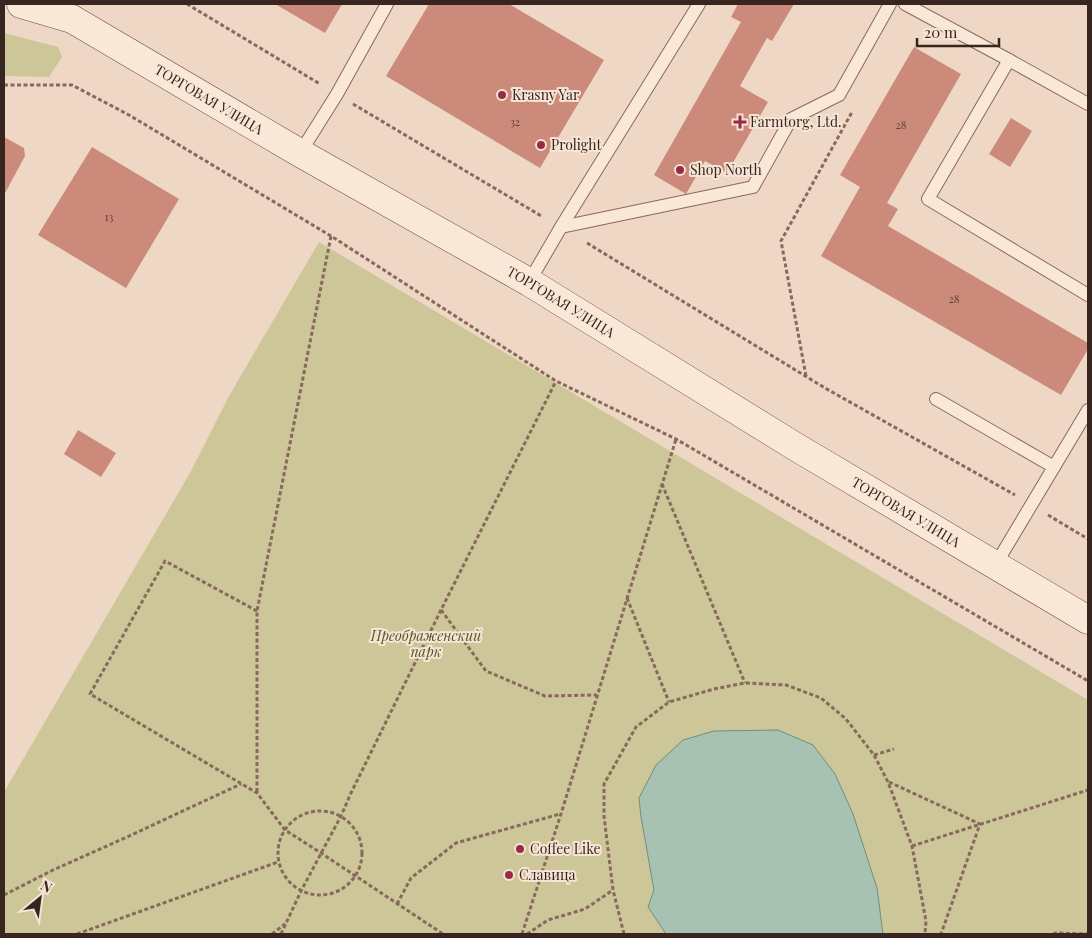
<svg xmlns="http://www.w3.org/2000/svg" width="1092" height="938" font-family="'Playfair Display',serif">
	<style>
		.green { fill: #ccc699 }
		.water { fill: #a7c1b3; stroke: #6d907f }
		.building { fill: #cc8a7b }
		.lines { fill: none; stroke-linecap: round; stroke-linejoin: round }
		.lane-casing { stroke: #89695b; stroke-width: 14 }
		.secondary-casing { stroke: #6b4a3e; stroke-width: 29 }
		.path { stroke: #89695b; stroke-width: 3; stroke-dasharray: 4 2.5; stroke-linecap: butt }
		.lane { stroke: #f9e7d8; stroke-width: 12 }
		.secondary { stroke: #f9e7d8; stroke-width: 28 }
		.poi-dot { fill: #982b45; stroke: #f6e4d4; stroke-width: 2 }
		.labels { text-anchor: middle; stroke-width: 4; stroke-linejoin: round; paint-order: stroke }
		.number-label { font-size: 11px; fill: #5e3e36 }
		.poi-label { font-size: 14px; fill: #39251f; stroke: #f6e4d4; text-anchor: start }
		.street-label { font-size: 14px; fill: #39251f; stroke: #f6e4d4 }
		.park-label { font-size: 14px; font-style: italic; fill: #555625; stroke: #f6e4d4 }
	</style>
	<rect width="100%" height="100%" fill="#eed8c5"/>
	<!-- green -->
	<g class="green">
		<path d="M4 33 58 47 62 57 49 77 4 76Z"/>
		<path d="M319 242 1088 700V934H4V792L190 473 229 396Z"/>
	</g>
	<!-- water -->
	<path class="water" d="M778 730 813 745 835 774 853 814 877 888 883 934H666L648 907 654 890 641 817 639 798 656 765 683 740 714 731Z"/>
	<!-- building -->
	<g class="building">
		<path d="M275 4H342L325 33Z"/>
		<path d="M429 4H509L604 60 540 168 386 76Z"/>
		<path d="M738 4H794L772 41 767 38 740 86 768 102 727 173 705 161 686 194 654 175 741 22 731 17Z"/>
		<path d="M914 47 961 74 887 203 898 209 888 226 1088 343V349L1061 395 821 256 860 187 840 175Z"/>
		<path d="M1011 118 1032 131 1010 167 989 154Z"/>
		<path d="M4 137 24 148 25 156 4 195Z"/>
		<path d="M92 147 179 199 126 288 38 235Z"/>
		<path d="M78 430 116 453 101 477 64 454Z"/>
	</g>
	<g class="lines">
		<!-- lane casing -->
		<g class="lane-casing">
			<g id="lane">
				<path d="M905 4 1009 60 1088 104"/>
				<path d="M1009 60 928 199 1088 295"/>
				<path d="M300 153 337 94 387 4"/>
				<path d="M561 227 753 187 791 119 839 95 890 4"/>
				<path d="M529 282 561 227 699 4"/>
				<path d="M936 399 1054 467"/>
				<path d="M996 564 1088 410"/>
			</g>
		</g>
		<!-- secondary casing -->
		<g class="secondary-casing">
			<g id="secondary">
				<path id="s1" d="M21 4 72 19 300 153 529 282 796 447 1088 620"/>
			</g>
		</g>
		<!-- path -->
		<g class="path">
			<path d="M187 4 320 84"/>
			<path d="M4 85H72L129 115 331 236 556 381 676 439 1088 681"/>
			<path d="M353 104 543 217"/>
			<path d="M587 243 825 388 1015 495"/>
			<path d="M806 376 781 241 852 112"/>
			<path d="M662 484 745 683"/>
			<path d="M1048 515 1088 539"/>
			<path d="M627 598 669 702"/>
			<path d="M441 610 486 671 545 696 597 695"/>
			<path d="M257 611 165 561 90 694 257 793 285 830 321 853 443 934"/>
			<path d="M874 755 894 749"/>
			<path d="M889 782 980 824 941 934"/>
			<path d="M257 792V611L331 236"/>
			<circle cx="320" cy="853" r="42"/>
			<path d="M912 846 1088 790"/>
			<path d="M4 895 53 870 127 837 241 784"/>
			<path d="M397 904 411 878 456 843 560 814"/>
			<path d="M77 934 278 862"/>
			<path d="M272 934 285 924"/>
			<path d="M281 934 301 891 341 816 351 793 441 610 556 381"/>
			<path d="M522 934 561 814 676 439"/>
			<path d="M527 934 548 920 585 909 613 890"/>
			<path d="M624 934 613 890 604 816V784L636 727 669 702 714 689 745 683 786 685 821 698 846 719 874 755 888 782 912 846 926 921 925 934"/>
			<path d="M1053 934 1056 933 1088 934"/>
		</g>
		<!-- lane -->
		<use href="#lane" class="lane"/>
		<!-- secondary -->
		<use href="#secondary" class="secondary"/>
	</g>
	<!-- markers -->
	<g class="poi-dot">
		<circle cx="502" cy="95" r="5"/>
		<path d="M737.5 114.5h5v5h5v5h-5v5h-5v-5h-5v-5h5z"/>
		<circle cx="541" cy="145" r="5"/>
		<circle cx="680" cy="170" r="5"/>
		<circle cx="520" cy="849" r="5"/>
		<circle cx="509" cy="875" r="5"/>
	</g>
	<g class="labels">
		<!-- number labels -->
		<g class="number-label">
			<text x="515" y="126">32</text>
			<text x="901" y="129">28</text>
			<text x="109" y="221">13</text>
			<text x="954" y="303">28</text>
		</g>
		<!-- poi labels -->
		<g class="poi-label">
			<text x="512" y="100">Krasny Yar</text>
			<text x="750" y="127">Farmtorg, Ltd.</text>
			<text x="551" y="150">Prolight</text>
			<text x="690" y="175">Shop North</text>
			<text x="530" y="854">Coffee Like</text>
			<text x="519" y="880">Славица</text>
		</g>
		<!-- street labels -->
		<g class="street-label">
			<text dy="5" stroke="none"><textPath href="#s1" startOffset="212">ТОРГОВАЯ УЛИЦА</textPath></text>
			<text dy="5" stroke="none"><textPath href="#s1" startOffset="618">ТОРГОВАЯ УЛИЦА</textPath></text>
			<text dy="5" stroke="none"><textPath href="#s1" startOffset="1022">ТОРГОВАЯ УЛИЦА</textPath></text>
		</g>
		<!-- park labels -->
		<g class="park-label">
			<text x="426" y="641">Преображенский<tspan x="426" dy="16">парк</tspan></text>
		</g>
	</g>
	<!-- border -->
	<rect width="1092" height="938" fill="none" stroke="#39251f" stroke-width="10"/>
	<!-- north arrow -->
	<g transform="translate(40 898) rotate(29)" stroke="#f6e4d4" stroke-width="4" paint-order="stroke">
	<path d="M0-4L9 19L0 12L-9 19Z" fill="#39251f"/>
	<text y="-8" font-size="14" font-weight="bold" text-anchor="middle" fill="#39251f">N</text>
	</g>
	<!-- scale -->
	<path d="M917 38v8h82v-8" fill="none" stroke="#39251f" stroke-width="2.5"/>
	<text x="924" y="38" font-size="15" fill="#39251f" stroke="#f6e4d4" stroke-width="4" paint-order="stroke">20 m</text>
</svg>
